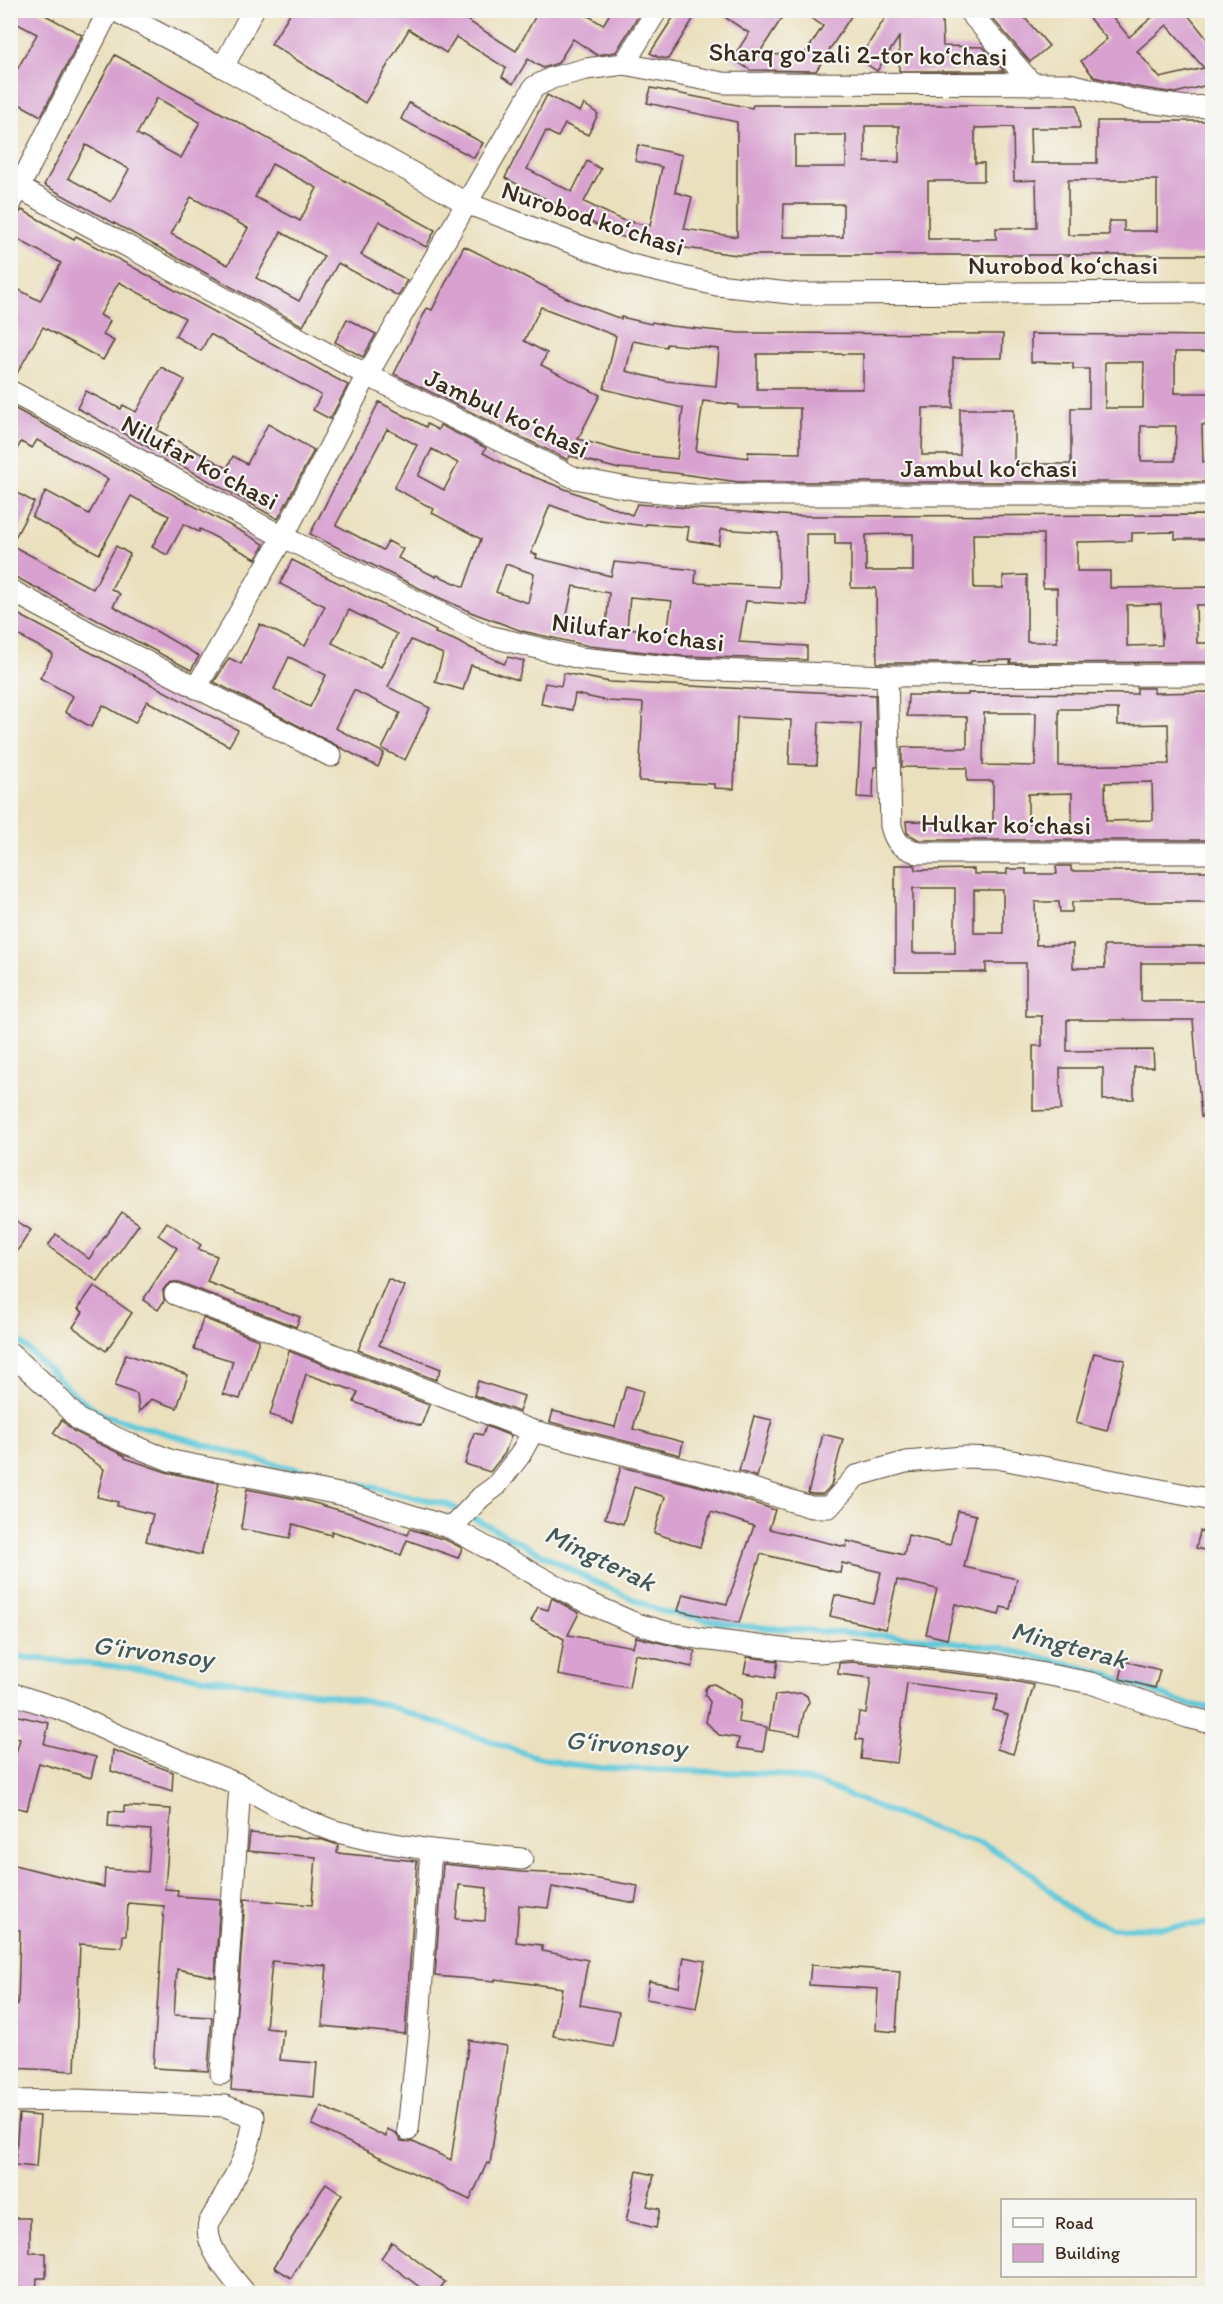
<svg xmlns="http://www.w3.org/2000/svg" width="1223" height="2304" font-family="Itim,sans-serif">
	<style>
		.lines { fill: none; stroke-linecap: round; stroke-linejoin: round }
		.stream { stroke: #5fc8d9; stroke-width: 6 }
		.building { fill: #d8a1d0; fill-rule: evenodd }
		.street-casing { stroke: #554536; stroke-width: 23 }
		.street { stroke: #fff; stroke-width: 21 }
		.labels { text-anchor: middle; stroke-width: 4.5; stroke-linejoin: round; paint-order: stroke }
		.street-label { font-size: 26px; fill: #3b2a1e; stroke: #f6f6f2 }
		.water-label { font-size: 27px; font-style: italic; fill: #465956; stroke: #f6f6f2 }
	</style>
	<rect width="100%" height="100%" fill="#f6f6f2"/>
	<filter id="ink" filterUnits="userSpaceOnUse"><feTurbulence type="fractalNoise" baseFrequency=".0167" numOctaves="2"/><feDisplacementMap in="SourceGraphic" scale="12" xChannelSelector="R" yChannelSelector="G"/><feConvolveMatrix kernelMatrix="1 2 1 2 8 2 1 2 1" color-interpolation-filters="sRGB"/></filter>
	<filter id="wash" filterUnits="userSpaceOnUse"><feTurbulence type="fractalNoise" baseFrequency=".008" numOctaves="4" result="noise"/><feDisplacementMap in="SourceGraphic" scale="24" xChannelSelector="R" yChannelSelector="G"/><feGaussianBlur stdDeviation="1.35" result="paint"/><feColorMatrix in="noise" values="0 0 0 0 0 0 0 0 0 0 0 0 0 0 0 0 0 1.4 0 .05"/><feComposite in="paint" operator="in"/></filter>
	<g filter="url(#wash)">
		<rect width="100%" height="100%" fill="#ebe0be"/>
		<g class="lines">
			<!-- stream -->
			<g class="stream">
				<path d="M10 1332 74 1394 103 1415 262 1461 449 1505 585 1577 660 1611 742 1626 923 1638 1001 1648 1100 1672 1187 1704 1212 1708"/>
				<path d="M10 1656 113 1666 290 1689 383 1704 530 1755 562 1763 601 1768 777 1774 818 1783 928 1827 986 1845 1030 1872 1069 1909 1111 1928 1170 1927 1212 1923"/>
			</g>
		</g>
		<g id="blocks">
			<!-- building -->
			<g class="building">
				<path d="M10 10H36L82 35 41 116 10 99V76L14 75 37 34 10 20Z"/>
				<path d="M292 10H451L516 51 539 10H579L603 25 612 10H642L616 52 597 55 573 39 558 63 543 68 528 59 513 84 502 77 506 68 456 37 446 53 409 29 365 103 271 44Z"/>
				<path d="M678 10H699L668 59 658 57 650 53Z"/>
				<path d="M714 10H787L758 55 805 54 823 26 799 10H855L816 71 750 70 729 56H734L749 33Z"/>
				<path d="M890 10H916L928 19H942L943 46 983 47 1004 71H899V37L877 71 859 59Z"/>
				<path d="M985 10H1018L1049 46 1030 62Z"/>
				<path d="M1082 10H1107L1129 37 1157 13 1155 10H1184L1212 45V84L1175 93 1136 87 1094 77 1081 61 1107 39ZM1167 25 1204 68 1160 78 1137 51Z"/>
				<path d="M115 55 435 230 426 247 379 221 361 255 407 280 398 296 338 263 303 326 44 185ZM157 98 200 122 181 158 137 134ZM86 145 129 169 111 202 68 178ZM272 164 317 188 300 221 255 197ZM191 197 248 228 228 265 171 234ZM281 232 324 256 299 301 256 278Z"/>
				<path d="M651 88 752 108 753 105H1077L1080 128H1030L1031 163H1097V121H1212V255H737L663 245 618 236 505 178 547 95 580 112 584 104 598 114 588 135 565 124 558 137 546 131 527 169 572 192 587 161 601 169 584 202 622 220 650 226 662 167 635 161 638 145 682 155 675 192 692 197 684 229 737 237V122L647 103ZM865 126H899V162H865ZM1013 127 1014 181 1036 180 1037 228H996V239H928V181H984V163H975V128ZM795 135H846V167H795ZM1068 180H1157V231H1124V221H1109V235H1068ZM784 204H843V237H783Z"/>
				<path d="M409 103 483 143 474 158 401 119Z"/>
				<path d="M22 210 74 239 76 236 348 385 330 419 313 410 321 395 210 334 201 351 175 336 185 318 119 282 100 315 110 321 103 335 114 341 103 360 43 327 14 379 10 378V285L40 301 61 263 10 235V223Z"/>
				<path d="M464 246 573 301 621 319V317L651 324 652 322 671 326 739 333 1003 334 1002 358H953V408H923L922 455H960V409H1014V464H1071V408H1089V369H1073V363L1031 362V334L1212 336V352H1175V393H1212V424L1202 425 1203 462H1212V482H738L675 473 619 468V469L570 456 568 460 394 374 427 308 432 310ZM541 307 616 336 604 389 683 408 677 459 631 454 578 439 600 395 541 365 547 353 524 341ZM633 341 666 347 667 344 719 349 716 386 666 381 626 371ZM757 354H863V389H757ZM1105 362H1144L1143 408H1105ZM703 401 738 405V408H800V453L748 452V458L696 451ZM1141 426H1176L1175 461H1141Z"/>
				<path d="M347 319 376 334 363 357 335 342Z"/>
				<path d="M161 367 185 380 157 430 227 468 233 456 247 464 268 424 314 450 278 519 77 408 86 391 121 409 123 405 136 412Z"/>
				<path d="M379 402 426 427 427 424 438 430 440 425 486 448 483 453 511 468 632 515 637 504 794 516 1212 515V539H1175V532L1132 533V541L1077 542V571H1110V588L1212 587V605H1196L1197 643H1212V662L1010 663 1011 660 971 661V663H877L876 588H851V544H835V534H806L807 605 746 601 739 642 807 646V660L682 656 589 646 522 631 473 613 429 593 310 534ZM387 429 417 445 394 488 434 509 432 513 481 539 464 587 437 575 436 577 398 558 403 549 388 541 383 550 336 525ZM432 449 458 463 444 490 418 476ZM550 505 586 518 645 526 646 524 689 527 687 540 719 545 721 529 778 533 779 587 695 583 696 570 614 562 611 576 536 558 537 555 531 553ZM892 534H913V571H866V535ZM973 534H1043V588H1057V642H1027V575L1003 576V588H974ZM506 564 534 574 528 603 496 592ZM573 586 609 593 606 628 566 620ZM630 597 672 601 667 632 627 628ZM1161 604 1162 645 1127 646V605Z"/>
				<path d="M10 406 264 544 256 559 200 529 199 532 184 524 167 555 152 547 169 516 131 496 99 554 32 517 46 491 89 514 108 479 37 440 32 448 21 442 10 462Z"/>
				<path d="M10 489 34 502 11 545 93 589 116 546 130 554 111 589 120 594 113 606 199 656 191 670 10 574Z"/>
				<path d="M292 560 436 631 435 633 452 639 504 664 508 657 524 661 518 680 471 665 463 690 435 682 443 654 411 640 388 687 430 708 405 760 382 749 400 713 354 690 335 728 384 753 378 767 214 682 229 658 241 664 260 624 305 646 325 606 280 584ZM349 610 397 634 381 667 332 643ZM289 657 326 675 310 707 274 689Z"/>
				<path d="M10 610 238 730 229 746 147 701 135 723 103 705 91 727 65 712 73 696 40 678 53 654 10 631Z"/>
				<path d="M564 673 610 682 875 695 877 767H874L873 798 857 797 861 724 819 722 817 765 789 764 791 720 737 717 734 789 714 788V784L639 781 643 703 608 701 575 694 572 710 541 704 545 683 561 686Z"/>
				<path d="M1137 688H1154V693L1212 692V840H919L907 833 906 821 993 823V781H967V768L902 767V747L967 748V717L907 716 908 695H968V693L1137 694ZM1059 709H1118V725L1168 724 1169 764 1059 766ZM984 713H1036L1035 766 983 765ZM1152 782 1153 820 1106 821 1105 783ZM1072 793V823L1028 824V794Z"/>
				<path d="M895 865H915V870L974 869V874H1007V869H1026V874H1057L1056 866H1071V871H1212V902H1072V912H1060L1059 902H1035L1036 945 1073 944V968H1105L1104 946H1212V963H1141V1001H1212V1116L1201 1117 1193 1020H1067V1051L1153 1050 1154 1067H1134V1099L1103 1100V1068H1060L1061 1110 1033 1111V1046H1042V1016H1026V963H986V972H895ZM913 888H955V953H913ZM974 890H1003V933H974Z"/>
				<path d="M122 1212 139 1224 98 1282 48 1246 56 1234 89 1259Z"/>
				<path d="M10 1217 31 1230 10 1262Z"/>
				<path d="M167 1222 201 1245 198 1249 217 1256 207 1282 300 1317 296 1327 179 1282H172L167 1285 163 1290 164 1301 158 1310 143 1300 177 1248 158 1235Z"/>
				<path d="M388 1279 404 1286 379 1345 441 1369 436 1380 358 1350Z"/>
				<path d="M94 1286 132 1313 106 1351 73 1327 83 1312 78 1309Z"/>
				<path d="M203 1318 259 1340 240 1399 223 1394 233 1361 194 1349Z"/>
				<path d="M289 1351 429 1405 421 1426 354 1402 358 1392 306 1374 292 1422 270 1415Z"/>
				<path d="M1094 1353 1125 1360 1107 1431 1076 1423Z"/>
				<path d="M126 1354 188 1375 177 1408 151 1399 139 1412 137 1394 115 1386Z"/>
				<path d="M478 1381 524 1396 519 1412 474 1395Z"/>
				<path d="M626 1386 643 1391 633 1429 683 1442 680 1455 550 1422 553 1411 615 1427Z"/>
				<path d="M754 1416 772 1420 757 1477 739 1471Z"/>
				<path d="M62 1420 73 1431 125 1456V1458L169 1473 219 1483 201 1555 146 1541 153 1514 117 1506 118 1502 97 1497 104 1469 53 1433Z"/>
				<path d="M486 1426 511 1436 505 1453 490 1472 465 1464 474 1433 483 1435Z"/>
				<path d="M823 1434 843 1439 831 1486 823 1494H813L808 1493Z"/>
				<path d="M621 1467 715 1490 775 1510 769 1529 846 1547 847 1541 904 1555 908 1535 950 1545 958 1511 976 1515 964 1567 1017 1579 1010 1609 1001 1607 999 1615 955 1604 947 1639 926 1634 937 1589 897 1580 886 1629 830 1616 835 1595 874 1604 881 1572 842 1563 840 1573 761 1554 739 1623 678 1611 683 1594 727 1604 754 1526 711 1512 700 1547 679 1541 654 1533 665 1497 634 1487 623 1524 605 1518Z"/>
				<path d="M247 1489 303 1500 353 1514 408 1535 410 1529 446 1540 462 1548 458 1558 407 1540 401 1555 332 1531 331 1535 293 1524 290 1538 241 1529Z"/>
				<path d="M1200 1531 1212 1534V1552L1196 1548Z"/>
				<path d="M552 1598 579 1613 568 1635 633 1647 636 1637 695 1651 692 1667 635 1654 629 1688 558 1675 564 1639 531 1621 538 1607 548 1610Z"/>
				<path d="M747 1657 778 1661 775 1678 744 1673Z"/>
				<path d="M1124 1661 1160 1670 1155 1688 1120 1679Z"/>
				<path d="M852 1662 991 1677 1034 1685 1013 1754 997 1749 1008 1715 993 1710 998 1695 907 1683 897 1763 861 1759 863 1740 856 1739 859 1712 866 1713 871 1678 838 1674 839 1663Z"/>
				<path d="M714 1684 741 1700 738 1722 767 1727 763 1752 737 1748 739 1738 719 1735 706 1722 710 1702 705 1695V1689L708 1685Z"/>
				<path d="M802 1693 807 1696 809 1702 804 1712 800 1735 769 1730 775 1695Z"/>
				<path d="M10 1714 49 1723 44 1744 96 1757 91 1778 39 1763 27 1810 10 1806V1775L20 1739 10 1736Z"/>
				<path d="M113 1750 173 1772 172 1791 111 1771Z"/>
				<path d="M124 1806 171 1809 165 1889 178 1890 177 1896 220 1899 215 1977 177 1969 174 2015 212 2017 208 2071 153 2068 164 1906 128 1903 126 1935H123L122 1947 80 1944 75 2071 10 2068V2004L18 2005 20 1930 10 1928V1864L104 1887 105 1869 148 1872 151 1830 108 1827 109 1811 124 1812Z"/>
				<path d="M250 1833 320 1839 338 1845 337 1853 417 1861 405 2034 322 2026 327 1966 272 1961 266 2028 283 2030 280 2060 317 2063 314 2097 231 2090 245 1899 312 1905 316 1857 248 1851Z"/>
				<path d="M443 1864 521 1872 570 1874 638 1886 635 1903 552 1887 548 1908 519 1905 516 1942 542 1945V1951L588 1960 580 2005 619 2012 613 2047 553 2036 562 1988 495 1979V1981L435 1976ZM459 1885 487 1888 485 1921 456 1919Z"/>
				<path d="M684 1957 705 1961 696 2008 646 1999 649 1981 679 1987Z"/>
				<path d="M811 1965 900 1971 896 2032 876 2030 878 1989 809 1985Z"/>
				<path d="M469 2040 507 2046 490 2164 487 2163 470 2200 312 2125 321 2106 386 2137 387 2129 396 2133 401 2141 413 2142 451 2160Z"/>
				<path d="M19 2114 40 2116 36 2167 15 2165Z"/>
				<path d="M637 2171 654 2175 647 2206 660 2209 656 2228 626 2221Z"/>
				<path d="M326 2183 342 2194 291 2278 274 2267Z"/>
				<path d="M10 2218H30V2253H46V2278H37L36 2294H10Z"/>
				<path d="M392 2242 445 2282 436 2294H429L381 2258Z"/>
			</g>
		</g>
	</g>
	<g filter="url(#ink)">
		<use href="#blocks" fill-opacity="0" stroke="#554536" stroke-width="1.5"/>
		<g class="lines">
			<!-- street casing -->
			<g class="street-casing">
				<g id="street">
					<path d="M114 10 223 67 466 203 631 265 717 285 798 294 1212 292"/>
					<path d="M968 10 1033 85"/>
					<path d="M624 64 657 10"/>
					<path d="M223 67 253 10"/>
					<path d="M10 183 367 375 575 478 638 490 692 495H1212"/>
					<path d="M10 205 109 10"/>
					<path d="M10 391 283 537 488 636 580 658 689 669 887 676 1212 675"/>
					<path d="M10 590 90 633 331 756"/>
					<path d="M887 676 891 826C896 845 901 846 918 853H1212"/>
					<path d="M196 688 283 537 367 375 534 87 552 78 586 69 624 64 723 83 1069 84 1134 100 1186 107 1212 106"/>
					<path d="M175 1294 533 1431 718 1478 811 1507H829L856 1476 906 1462 963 1457 997 1458 1212 1500"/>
					<path d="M10 1353 51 1390 79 1420 129 1444 172 1461 349 1496 451 1528 580 1599 634 1623 666 1632 702 1639 790 1650 819 1652 852 1649 993 1664 1091 1683 1187 1717 1212 1723"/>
					<path d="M451 1528 481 1497 496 1486 520 1455 533 1431"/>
					<path d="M10 1693 63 1710 117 1735 240 1785 295 1816 334 1831 371 1840 431 1850 418 2036 408 2130"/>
					<path d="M431 1850 522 1859"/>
					<path d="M221 2074 240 1785"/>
					<path d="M10 2101 78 2100 225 2106 254 2117C251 2155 227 2190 209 2223 203 2246 231 2276 246 2294"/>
				</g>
			</g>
			<!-- street -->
			<use href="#street" class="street"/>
		</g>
	</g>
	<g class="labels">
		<!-- street labels -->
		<g class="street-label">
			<text transform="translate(858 54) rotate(1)" y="9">Sharq go'zali 2-tor koʻchasi</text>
			<text transform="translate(593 218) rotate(18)" y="9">Nurobod koʻchasi</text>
			<text x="1063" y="274">Nurobod koʻchasi</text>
			<text transform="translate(507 413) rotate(25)" y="9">Jambul koʻchasi</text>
			<text transform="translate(200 462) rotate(28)" y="9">Nilufar koʻchasi</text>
			<text x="989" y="477">Jambul koʻchasi</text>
			<text transform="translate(638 632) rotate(7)" y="9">Nilufar koʻchasi</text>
			<text transform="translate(1006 824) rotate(1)" y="9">Hulkar koʻchasi</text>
		</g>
		<!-- water labels -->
		<g class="water-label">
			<text transform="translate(600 1558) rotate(26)" y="9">Mingterak</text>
			<text transform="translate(1069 1645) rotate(15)" y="9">Mingterak</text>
			<text transform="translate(153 1652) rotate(7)" y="9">G‘irvonsoy</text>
			<text transform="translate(626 1744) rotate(4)" y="9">G‘irvonsoy</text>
		</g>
	</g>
	<!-- margin -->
	<rect width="1223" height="2304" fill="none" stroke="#f6f6f2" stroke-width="36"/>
	<!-- legend -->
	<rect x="1001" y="2199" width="195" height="78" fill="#f6f6f2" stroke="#aba49d" stroke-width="1.5"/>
	<rect x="1013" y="2218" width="30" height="9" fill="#ffffff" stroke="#aba49d" stroke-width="1.5"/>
	<text x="1055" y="2229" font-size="18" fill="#3b2a1e">Road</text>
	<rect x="1013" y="2244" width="30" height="18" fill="#d8a1d0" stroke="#aba49d" stroke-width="1.5"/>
	<text x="1055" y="2259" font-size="18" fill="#3b2a1e">Building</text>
</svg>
